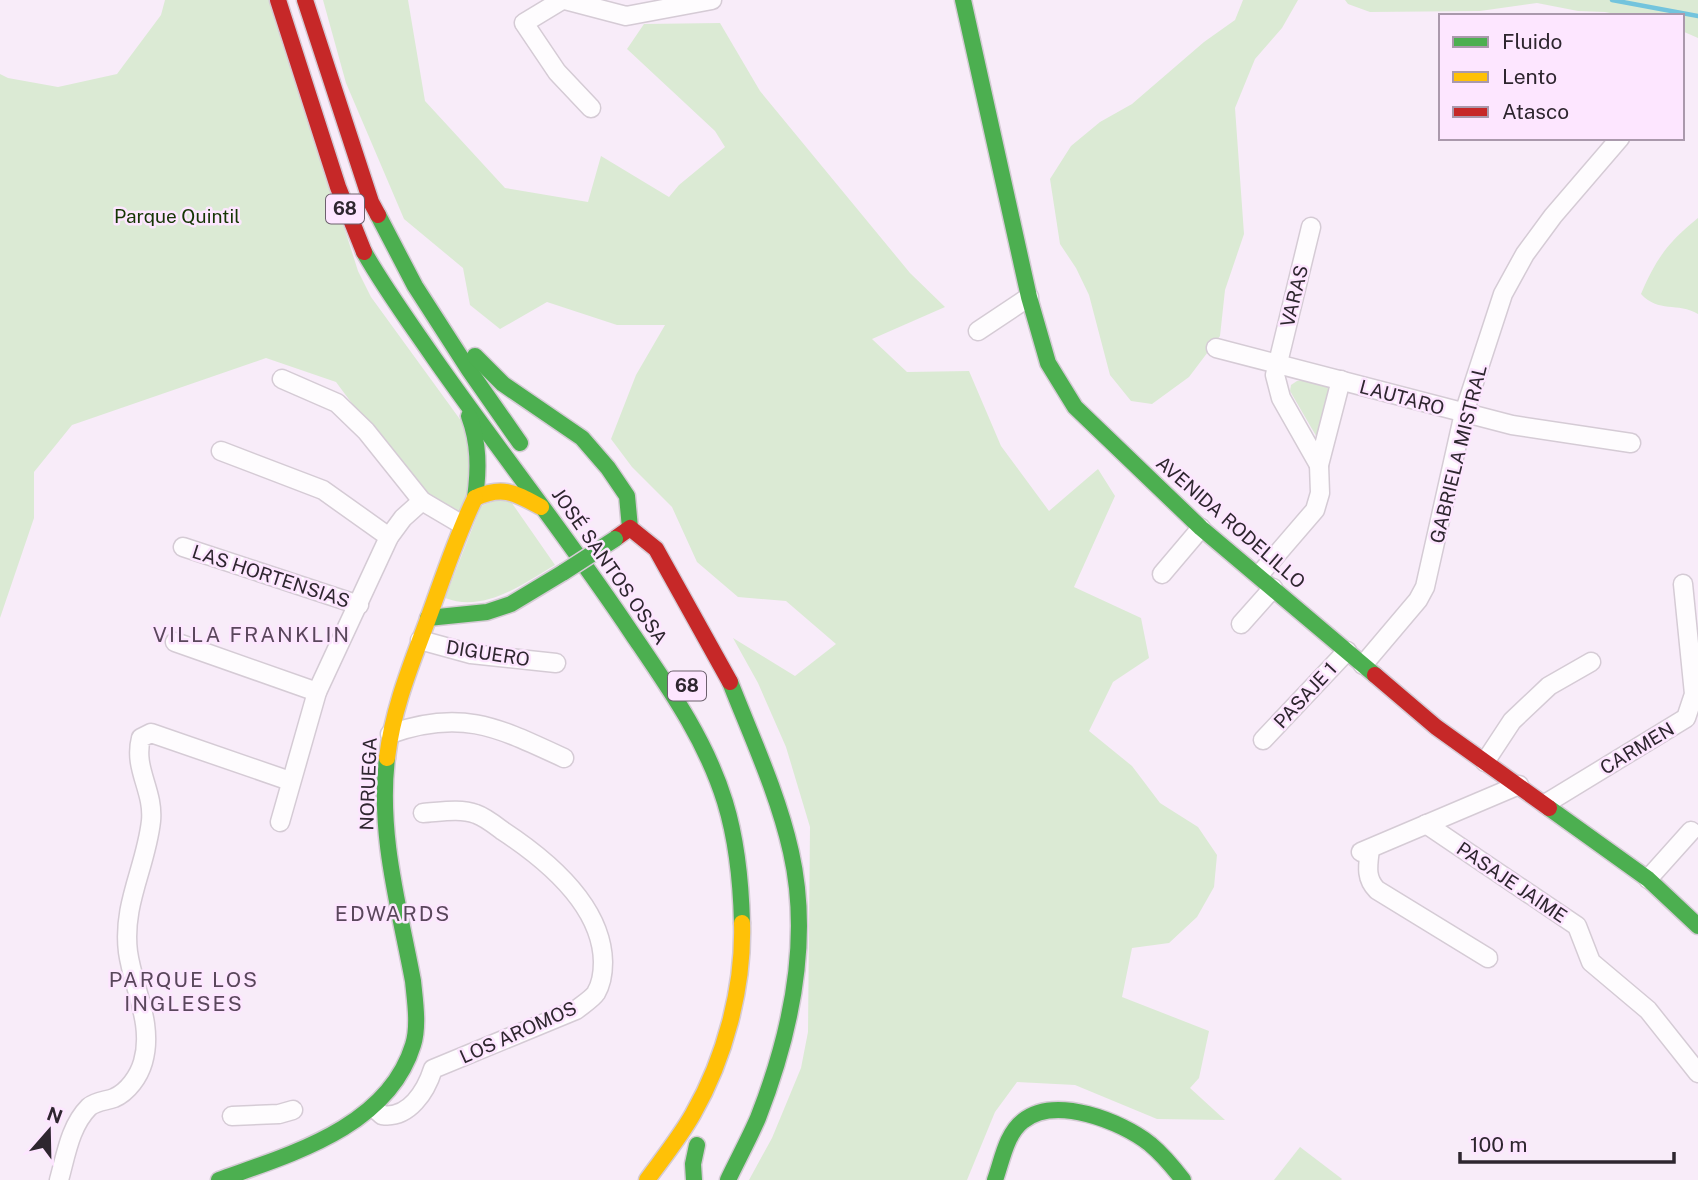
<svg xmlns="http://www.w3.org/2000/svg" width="1698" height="1180" font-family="'Public Sans',sans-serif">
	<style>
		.green { fill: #dbead4 }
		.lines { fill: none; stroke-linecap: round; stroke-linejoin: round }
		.stream { stroke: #73c4dd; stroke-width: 4.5 }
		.street-casing { stroke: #d5cbd5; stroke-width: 21 }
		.fast-casing { stroke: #d5cbd5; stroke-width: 19 }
		.slow-casing { stroke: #d5cbd5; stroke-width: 19 }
		.jam-casing { stroke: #d5cbd5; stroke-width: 19 }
		.street { stroke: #fefcfe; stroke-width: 18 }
		.fast { stroke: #4caf50; stroke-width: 16 }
		.slow { stroke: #ffc107; stroke-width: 16 }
		.jam { stroke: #c62828; stroke-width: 16 }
		.fast-bridge-casing { stroke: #d5cbd5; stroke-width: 19; stroke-linecap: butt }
		.fast-bridge { stroke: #4caf50; stroke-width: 16 }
		.labels { text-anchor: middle; stroke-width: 5; stroke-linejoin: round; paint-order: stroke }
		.shield { fill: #fde6ff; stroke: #6c606d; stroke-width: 2 }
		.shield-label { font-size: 18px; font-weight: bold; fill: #2e262f }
		.park-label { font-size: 19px; fill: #153604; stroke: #fde6ff }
		.street-label { font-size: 19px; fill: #2e262f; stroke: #fde6ff }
		.neighbourhood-label { font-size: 21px; letter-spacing: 2px; fill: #5a475c; stroke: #fde6ff }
	</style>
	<rect width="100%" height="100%" fill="#f8ecf9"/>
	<!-- green -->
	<g class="green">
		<path d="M165 0H272L358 271 371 297 467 429 478 463 458 517 423 499 336 382 266 358 72 425 34 472V518L0 618V74L8 78 58 87 117 74 161 15Z"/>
		<path d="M323 0H408L425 101 505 188 588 202 601 156 669 197 679 185 725 147 715 131 627 49 644 24 720 23 760 91 910 273 945 307 872 339 907 372 969 371 1001 446 1049 511 1098 469 1115 496 1074 587 1141 618 1149 658 1113 682 1089 731 1132 766 1160 803 1198 827 1217 855 1214 887 1197 917 1169 943 1132 948 1122 997 1209 1031 1199 1078 1190 1088 1225 1120 1157 1119 1075 1085 1017 1082 995 1112 967 1180H749L772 1138 801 1068 808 1032 810 827 786 747 758 683 733 638 795 676 836 644 786 601 738 597 697 562 672 507 632 467 611 439 636 375 665 325H617L547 302 500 329 470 305 463 268 404 219 346 83Z"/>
		<path d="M1243 0H1298L1282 28 1255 59 1235 108 1244 234 1225 290 1220 336 1189 377 1152 404 1131 401 1110 375 1089 295 1076 268 1060 244 1050 179 1071 146 1100 122 1132 104 1204 42 1235 20Z"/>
		<path d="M1345 0H1698V38L1682 31V16H1626L1605 12 1578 11 1537 3 1480 11 1370 12 1348 4Z"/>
		<path d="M1698 218V314C1678 302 1658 313 1641 294 1656 259 1668 242 1698 218Z"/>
		<path d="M1303 380 1332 388 1319 441 1290 391 1291 385 1297 381Z"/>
		<path d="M507 496 555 565C523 584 484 613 445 598L481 506Z"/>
		<path d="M1300 1147 1342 1179 1341 1180H1274Z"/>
	</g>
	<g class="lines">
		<!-- stream -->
		<path class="stream" d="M1612 0 1698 16"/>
		<!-- street casing -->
		<g class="street-casing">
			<g id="street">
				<path d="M562 0 524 23 557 72 591 108"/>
				<path d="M565 0 626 16 712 0"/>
				<path d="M1311 227 1275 375 1281 398 1319 465"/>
				<path d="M978 331 1029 297"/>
				<path d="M1216 348 1512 425 1631 443"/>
				<path d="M282 379 337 403 366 431 422 501 461 524"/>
				<path d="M221 451 323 490 389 537"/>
				<path d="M183 547 359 605"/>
				<path d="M1162 574 1201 528"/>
				<path d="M1259 575 1315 510 1320 493 1319 465 1341 380"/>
				<path d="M1241 624 1273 588"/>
				<path d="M420 640 471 654 556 663"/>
				<path d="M175 642 317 692"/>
				<path d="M1363 665 1418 600 1425 587 1464 413 1503 294 1525 254 1553 216 1620 138"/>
				<path d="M390 734C462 708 499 728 564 758"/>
				<path d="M1263 740 1347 651"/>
				<path d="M1485 762 1512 721 1549 686 1591 662"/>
				<path d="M1545 804 1686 718 1694 694 1683 584"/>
				<path d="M280 822 317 692 389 537 403 518 422 501"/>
				<path d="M1426 824 1577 926 1591 962 1648 1010 1698 1073"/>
				<path d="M1370 849C1368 865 1365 878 1377 890L1488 958"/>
				<path d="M1361 852 1519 785"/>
				<path d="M1648 879 1691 831"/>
				<path d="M374 1108 382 1115C409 1119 426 1091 433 1069L576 1010C582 1005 592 999 596 993 602 983 603 972 603 962 602 905 547 860 503 831 495 825 485 817 476 814 460 808 440 812 423 813"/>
				<path d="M232 1116 279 1114 293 1110"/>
				<path d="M59 1180C66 1155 70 1126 89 1107 96 1101 106 1101 114 1098 128 1092 139 1076 143 1062 154 1024 133 988 128 952 122 904 146 867 151 821 154 790 133 769 141 738L151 733 290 781"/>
			</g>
		</g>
		<!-- fast casing -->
		<g class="fast-casing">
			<g id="fast">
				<path d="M963 0 1029 297 1048 363 1075 407 1201 528 1375 675"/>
				<path d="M378 215 415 286 469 370 520 443"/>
				<path d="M364 252C385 289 410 323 434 358 499 451 570 540 633 635 669 688 706 740 725 802 737 841 741 882 742 923"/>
				<path d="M475 356 503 384 582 438 608 468 627 496 630 528"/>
				<path d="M469 416C479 443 479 469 475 498"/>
				<path d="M428 618 487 612 511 604 564 572"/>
				<path d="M1549 808 1648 879 1698 926"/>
				<path d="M219 1180C291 1154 388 1127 413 1045 419 1026 415 1001 413 981 399 906 378 835 387 758"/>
				<path d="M694 1180 693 1164 697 1145"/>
				<path d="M728 1180C738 1159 749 1139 758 1118 790 1036 811 940 791 852 778 794 752 738 730 682"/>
				<path d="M995 1180C1002 1161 1006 1134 1023 1121 1055 1095 1121 1121 1150 1144 1162 1154 1173 1167 1183 1180"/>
			</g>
		</g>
		<!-- slow casing -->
		<g class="slow-casing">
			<g id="slow">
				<path d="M475 498C503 485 515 493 541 507"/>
				<path d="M387 758C393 708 411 665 428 619 443 578 456 537 475 498"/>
				<path d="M647 1180C663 1158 680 1137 693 1114 725 1058 744 987 742 923"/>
			</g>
		</g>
		<!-- jam casing -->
		<g class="jam-casing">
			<g id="jam">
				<path d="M278 0 338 187 364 252"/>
				<path d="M305 0 371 202 378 215"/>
				<path d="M616 538 630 528 656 549 730 682"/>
				<path d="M1375 675 1436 727 1549 808"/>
			</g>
		</g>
		<!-- street -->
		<use href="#street" class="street"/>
		<!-- fast -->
		<use href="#fast" class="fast"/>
		<!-- slow -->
		<use href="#slow" class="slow"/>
		<!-- jam -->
		<use href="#jam" class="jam"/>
		<!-- fast-bridge casing -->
		<g class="fast-bridge-casing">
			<path id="fast-bridge" d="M564 572 615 539"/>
		</g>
		<!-- fast-bridge -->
		<use href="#fast-bridge" class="fast-bridge"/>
	</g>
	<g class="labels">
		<!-- shield labels -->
		<g class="shield">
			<rect x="326" y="194.5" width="38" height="29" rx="5"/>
			<rect x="668" y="671.5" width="38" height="29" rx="5"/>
		</g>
		<g class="shield-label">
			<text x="345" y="215">68</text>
			<text x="687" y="692">68</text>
		</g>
		<!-- park labels -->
		<g class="park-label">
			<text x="177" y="223">Parque Quintil</text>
		</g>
		<!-- street labels -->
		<g class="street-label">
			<text transform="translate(1294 296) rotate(-76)" y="7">VARAS</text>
			<text transform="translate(1402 397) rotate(15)" y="7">LAUTARO</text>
			<text transform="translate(1458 454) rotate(-76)" y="7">GABRIELA MISTRAL</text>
			<text transform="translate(1231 522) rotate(41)" y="7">AVENIDA RODELILLO</text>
			<text transform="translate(610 566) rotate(55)" y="7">JOSÉ SANTOS OSSA</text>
			<text transform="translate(271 576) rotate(18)" y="7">LAS HORTENSIAS</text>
			<text transform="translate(488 653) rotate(9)" y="7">DIGUERO</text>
			<text transform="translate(1305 695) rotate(-47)" y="7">PASAJE 1</text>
			<text transform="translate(1637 748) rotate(-31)" y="7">CARMEN</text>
			<text transform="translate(368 784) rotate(-88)" y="7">NORUEGA</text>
			<text transform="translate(1512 882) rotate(34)" y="7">PASAJE JAIME</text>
			<text transform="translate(518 1032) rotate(-24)" y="7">LOS AROMOS</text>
		</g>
		<!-- neighbourhood labels -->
		<g class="neighbourhood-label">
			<text x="252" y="642">VILLA FRANKLIN</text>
			<text x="393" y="921">EDWARDS</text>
			<text x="184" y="987">PARQUE LOS<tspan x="184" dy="24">INGLESES</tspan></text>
		</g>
	</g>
	<!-- legend -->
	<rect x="1439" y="14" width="245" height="126" fill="#fde6ff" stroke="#aa99ac" stroke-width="2"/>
	<rect x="1453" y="37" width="35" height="10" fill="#4caf50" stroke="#aa99ac" stroke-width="2"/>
	<text x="1502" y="49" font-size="21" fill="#2e262f">Fluido</text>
	<rect x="1453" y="72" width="35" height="10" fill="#ffc107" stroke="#aa99ac" stroke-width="2"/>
	<text x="1502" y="84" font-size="21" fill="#2e262f">Lento</text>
	<rect x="1453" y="107" width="35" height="10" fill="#c62828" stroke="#aa99ac" stroke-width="2"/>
	<text x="1502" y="119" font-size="21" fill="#2e262f">Atasco</text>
	<!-- north arrow -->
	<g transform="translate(49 1131) rotate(20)" stroke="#fde6ff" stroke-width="5" paint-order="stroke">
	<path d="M0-5L12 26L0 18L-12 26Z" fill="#2e262f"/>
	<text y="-10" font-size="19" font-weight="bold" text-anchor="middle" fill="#2e262f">N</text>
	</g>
	<!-- scale -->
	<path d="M1460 1152v10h214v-10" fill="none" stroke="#2e262f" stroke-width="3.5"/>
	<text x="1470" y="1152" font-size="21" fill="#2e262f" stroke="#fde6ff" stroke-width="5" paint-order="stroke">100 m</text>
</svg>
